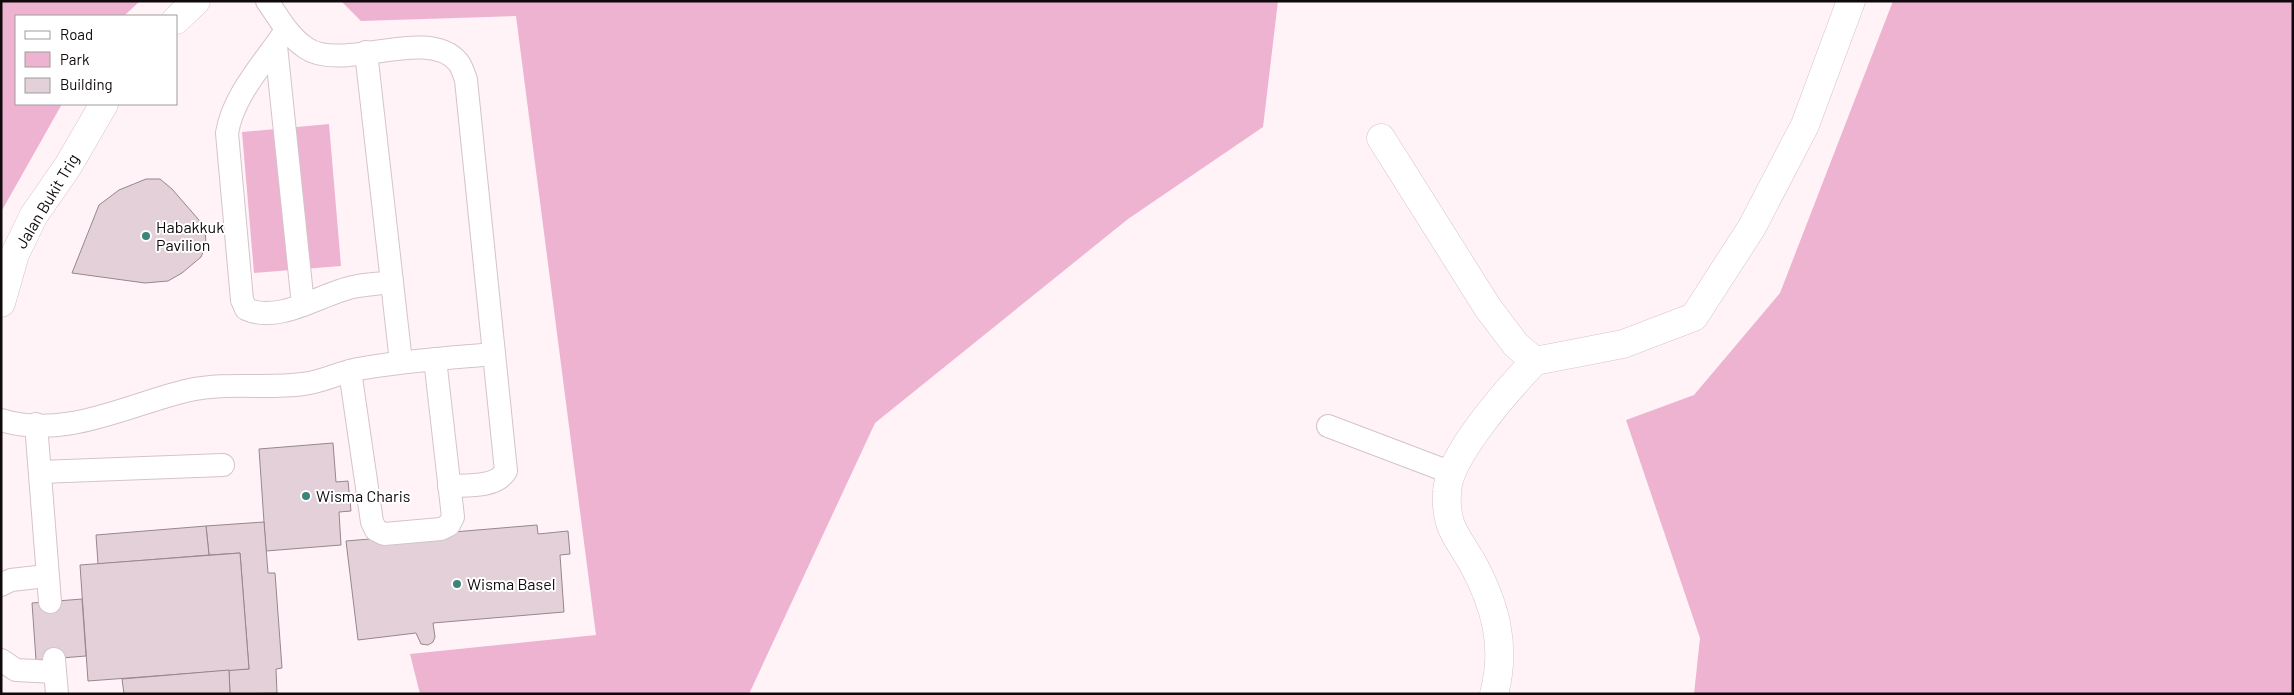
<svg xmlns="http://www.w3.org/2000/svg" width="2294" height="695" font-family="Barlow,sans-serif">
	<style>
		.green { fill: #eeb3d0 }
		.building { fill: #e3d0d9; stroke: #98868e }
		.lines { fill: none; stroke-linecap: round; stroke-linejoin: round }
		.lane-casing { stroke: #d5c3cb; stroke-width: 24 }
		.street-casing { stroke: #d5c3cb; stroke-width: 29 }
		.lane { stroke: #fff; stroke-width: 22 }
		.street { stroke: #fff; stroke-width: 28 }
		.poi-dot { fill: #3d837a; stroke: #fff; stroke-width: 2 }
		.labels { text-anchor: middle; stroke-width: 4; stroke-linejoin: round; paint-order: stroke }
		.street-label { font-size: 16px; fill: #0f090c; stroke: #fff }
		.poi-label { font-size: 16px; fill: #0f090c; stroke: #fff; text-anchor: start }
	</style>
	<rect width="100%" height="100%" fill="#fff3f8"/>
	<!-- green -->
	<g class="green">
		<path d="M1 1H140L124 16H16V104H62L1 212Z"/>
		<path d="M341 1H1278L1263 127 1128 219 875 423 749 694H420L410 654 596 635 516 16 361 21Z"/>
		<path d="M1893 1H2293V694H1694L1700 638 1626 420 1694 395 1780 293Z"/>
		<path d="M329 124 341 266 254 273 242 132Z"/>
	</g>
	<!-- building -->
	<g class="building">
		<path d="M146 179H160L172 189 205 227 206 245 201 257 182 273 168 281 145 283 72 273 99 205 119 190Z"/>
		<path d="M333 443 336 482 348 481 351 511 339 512 341 545 266 551 259 449Z"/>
		<path d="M264 522 268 573H275L282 668 276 669 277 693 230 694 229 670 249 669 240 553 209 555 206 526Z"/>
		<path d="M537 525 538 534 568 531 570 554 560 555 564 612 433 623 435 637 433 642 428 645 421 644 416 633 358 640 346 541Z"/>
		<path d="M206 526 209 555 98 564 96 535Z"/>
		<path d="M240 553 249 669 88 681 80 565Z"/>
		<path d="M82 599 86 656 36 660 32 603Z"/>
		<path d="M229 670 230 694H124L122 679Z"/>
	</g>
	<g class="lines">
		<!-- lane casing -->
		<g class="lane-casing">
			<g id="lane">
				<path d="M267 1C279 18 289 37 306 48 342 73 427 25 458 62 462 67 464 74 466 80L506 471C496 488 467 485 449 486"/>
				<path d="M286 30C265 62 233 95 227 133L242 300 246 309C280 324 320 294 353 287 366 284 379 284 392 282"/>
				<path d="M276 46 303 305"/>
				<path d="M366 52 401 362"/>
				<path d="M350 371 372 522 376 530 384 534 441 529 449 525 453 517 435 359"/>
				<path d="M1 420C66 440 128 404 190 390 227 382 266 389 303 384 322 382 340 372 358 369 403 361 449 358 494 354"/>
				<path d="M36 424 50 602"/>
				<path d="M1328 426 1452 473"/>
				<path d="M40 472 223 465"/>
				<path d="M1 585 11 580 46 576"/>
				<path d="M54 659 57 694"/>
				<path d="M1 660 16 670 55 672"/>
			</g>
		</g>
		<!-- street casing -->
		<g class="street-casing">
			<g id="street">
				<path d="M176 20 196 1"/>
				<path d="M1381 138 1488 308 1516 345 1535 361 1623 344 1694 317 1752 227 1805 125 1851 1"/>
				<path d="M1 303 15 254 34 215 68 166 104 104"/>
				<path d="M1494 694C1507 646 1495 604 1472 562 1456 535 1445 526 1447 492 1448 456 1510 387 1535 361"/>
			</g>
		</g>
		<!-- lane -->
		<use href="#lane" class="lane"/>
		<!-- street -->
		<use href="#street" class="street"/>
	</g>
	<!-- markers -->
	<g class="poi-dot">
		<circle cx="146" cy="236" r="5"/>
		<circle cx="306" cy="496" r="5"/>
		<circle cx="457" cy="584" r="5"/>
	</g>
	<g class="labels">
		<!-- street labels -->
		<g class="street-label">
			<text transform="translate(47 201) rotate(-59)" y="6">Jalan Bukit Trig</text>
		</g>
		<!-- poi labels -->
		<g class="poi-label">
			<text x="156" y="233">Habakkuk<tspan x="156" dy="18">Pavilion</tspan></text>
			<text x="316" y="502">Wisma Charis</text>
			<text x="467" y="590">Wisma Basel</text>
		</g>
	</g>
	<!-- border -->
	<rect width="2294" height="695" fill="none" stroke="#0f090c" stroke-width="5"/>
	<!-- legend -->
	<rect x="15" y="15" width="162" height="90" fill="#ffffff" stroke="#9f9d9e"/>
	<rect x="25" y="31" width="25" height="8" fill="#ffffff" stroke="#9f9d9e"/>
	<text x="60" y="40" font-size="15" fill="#0f090c">Road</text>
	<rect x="25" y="52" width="25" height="15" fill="#eeb3d0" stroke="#9f9d9e"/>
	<text x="60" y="65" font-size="15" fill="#0f090c">Park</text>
	<rect x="25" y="78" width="25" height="15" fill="#e3d0d9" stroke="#9f9d9e"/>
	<text x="60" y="90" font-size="15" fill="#0f090c">Building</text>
</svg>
